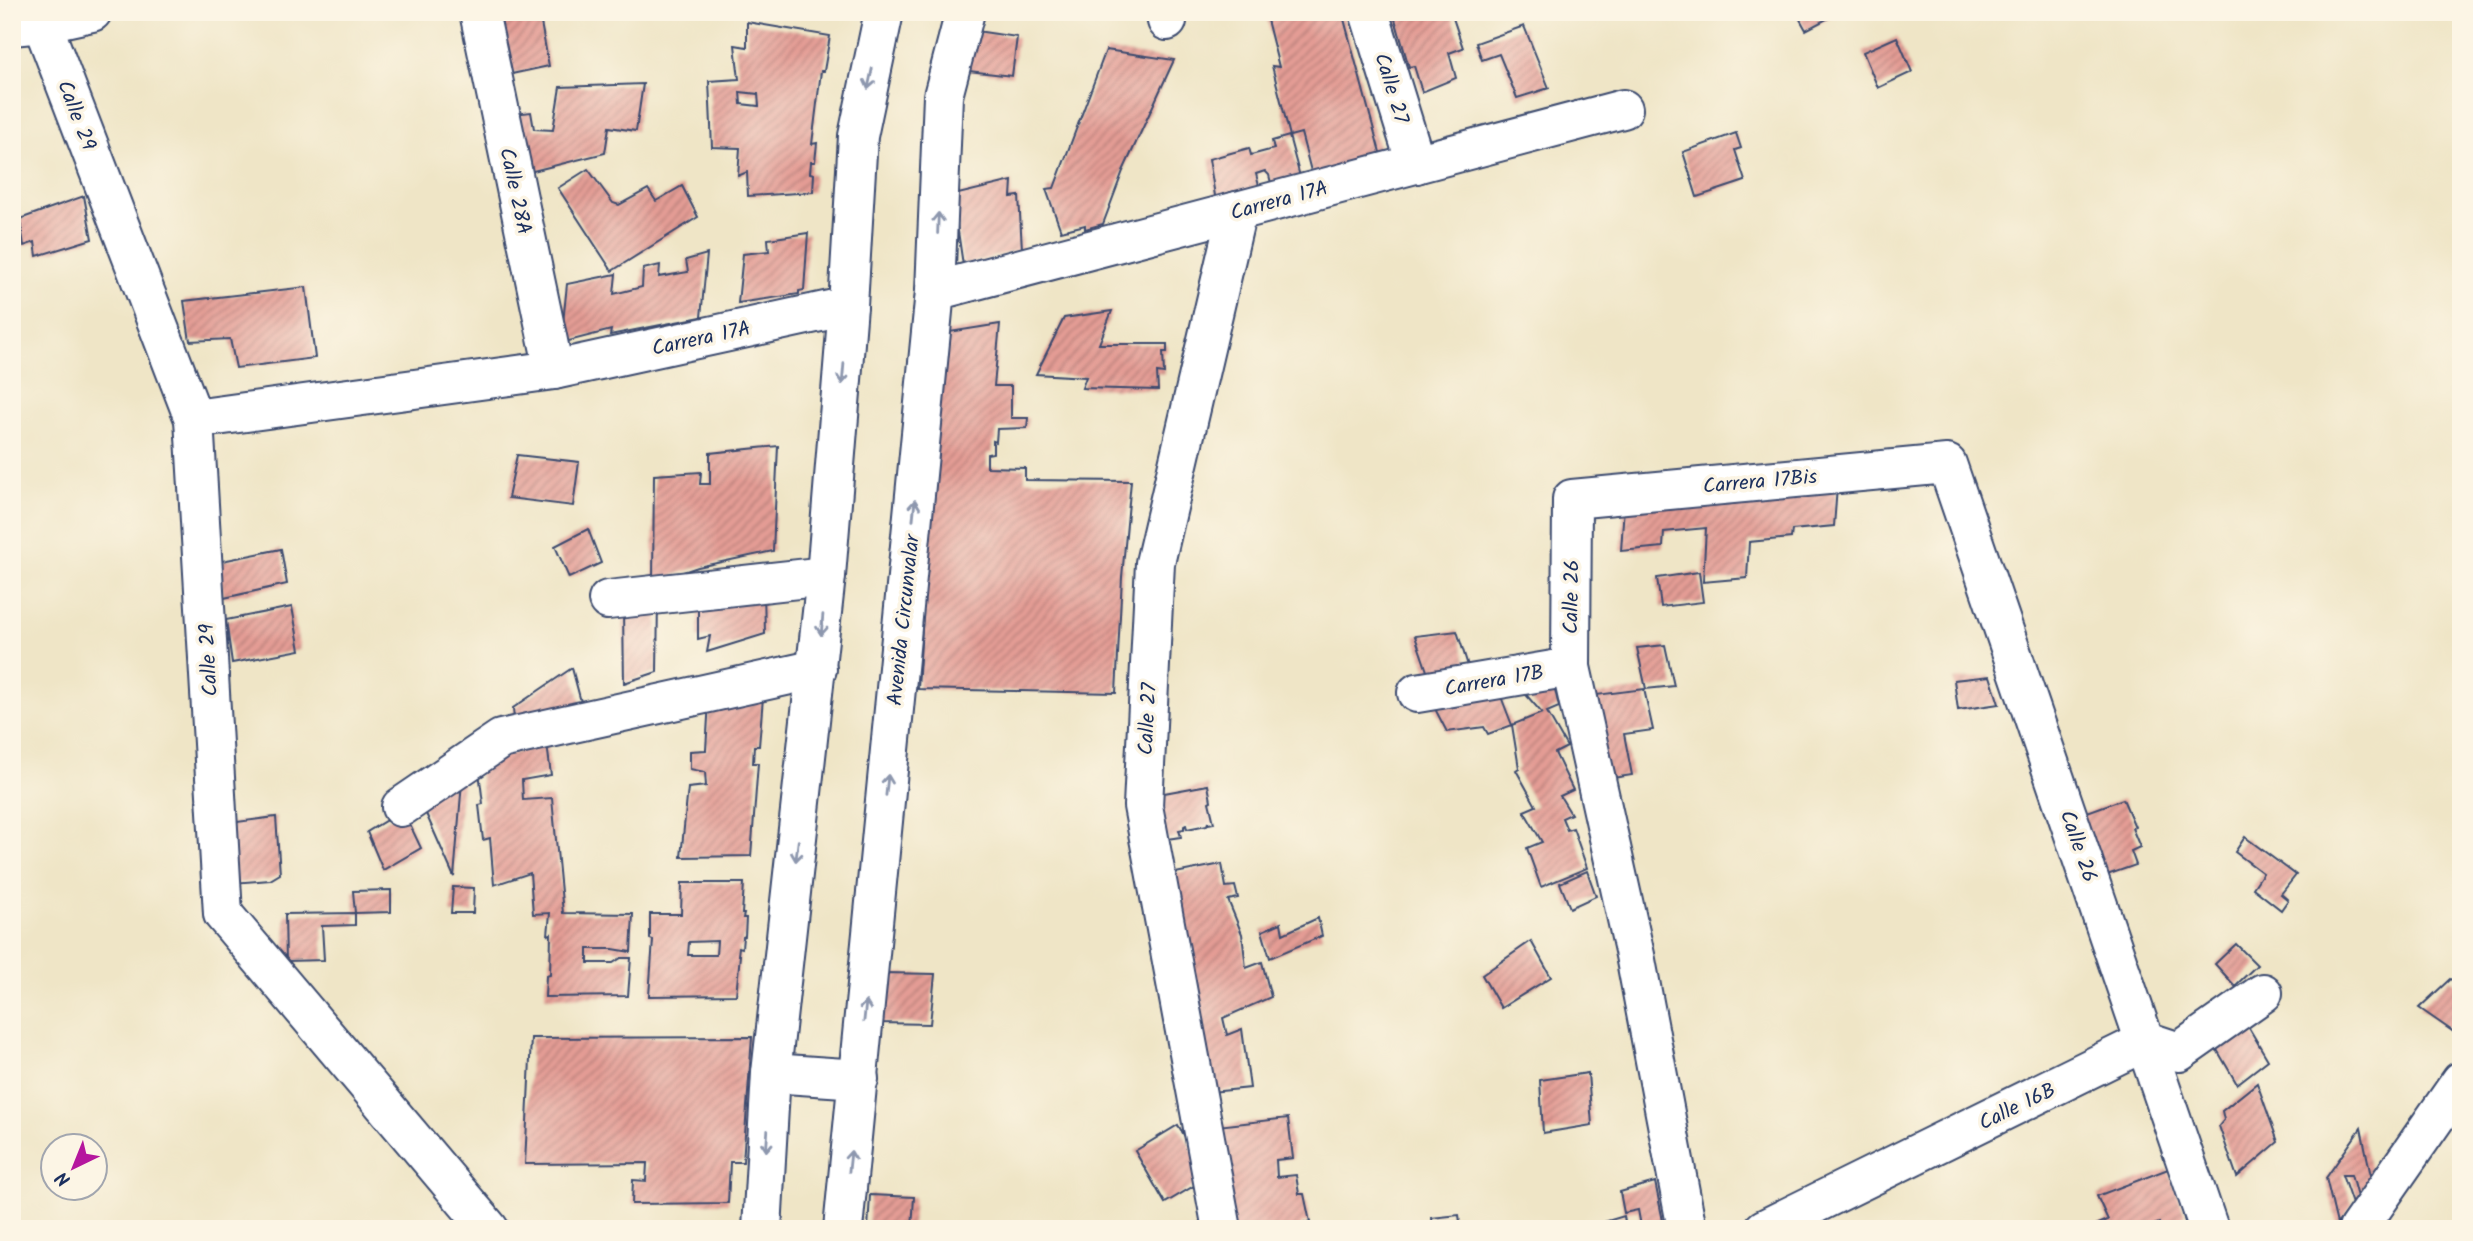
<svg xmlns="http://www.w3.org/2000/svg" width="2473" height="1241" font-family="Kalam,sans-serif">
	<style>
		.building { fill: url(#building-hatch); fill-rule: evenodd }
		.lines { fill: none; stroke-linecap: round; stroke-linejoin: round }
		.minor-casing { stroke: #3b4a6e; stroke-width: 42 }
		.secondary-casing { stroke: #3b4a6e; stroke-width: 42 }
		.trunk-casing { stroke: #3b4a6e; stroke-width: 42 }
		.minor { stroke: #fff; stroke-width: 38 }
		.secondary { stroke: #fff; stroke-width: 38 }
		.trunk { stroke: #fff; stroke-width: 38 }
		.oneway { stroke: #8d97ae }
		.labels { text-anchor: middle; stroke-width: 7; stroke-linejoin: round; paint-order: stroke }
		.street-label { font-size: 21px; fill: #1b2f5e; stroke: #fcf5e5 }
	</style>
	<defs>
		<pattern id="building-hatch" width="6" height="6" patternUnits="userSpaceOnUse" patternTransform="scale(1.75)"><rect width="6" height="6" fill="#e49c94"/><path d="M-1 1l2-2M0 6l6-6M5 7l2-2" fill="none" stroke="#b8807c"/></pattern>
	</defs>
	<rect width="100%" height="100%" fill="#fcf5e5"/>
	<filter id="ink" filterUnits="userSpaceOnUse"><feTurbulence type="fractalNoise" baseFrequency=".0143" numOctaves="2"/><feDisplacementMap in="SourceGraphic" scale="14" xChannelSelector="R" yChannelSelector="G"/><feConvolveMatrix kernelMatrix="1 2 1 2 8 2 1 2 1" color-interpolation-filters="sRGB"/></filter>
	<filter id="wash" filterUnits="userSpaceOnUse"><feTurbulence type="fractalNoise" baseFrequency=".00686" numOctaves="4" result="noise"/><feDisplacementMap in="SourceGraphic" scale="28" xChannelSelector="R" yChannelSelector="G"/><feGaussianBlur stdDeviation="1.57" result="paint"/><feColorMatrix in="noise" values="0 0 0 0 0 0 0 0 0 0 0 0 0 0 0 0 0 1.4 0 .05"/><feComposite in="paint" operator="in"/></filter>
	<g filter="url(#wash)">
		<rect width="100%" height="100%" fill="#efe5c6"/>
		<g id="blocks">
			<!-- building -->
			<g class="building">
				<path d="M495 12H539L549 66 507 75Z"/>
				<path d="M1265 12H1348L1349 17 1344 19 1381 156 1312 175 1301 133 1290 136 1272 66 1279 67Z"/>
				<path d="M1393 12H1451L1463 48 1449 53 1456 78 1422 92 1414 66 1409 67Z"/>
				<path d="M1796 12H1840L1806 30Z"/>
				<path d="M747 22 830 36 824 71H821L812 144 817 143 815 162H811L810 173 814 174 813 192 748 196 747 172 738 176 740 148 712 147 709 81 739 79 735 45 747 47ZM740 92 758 94 759 106 741 104Z"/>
				<path d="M1524 26 1549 88 1517 98 1499 54 1482 60 1476 43Z"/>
				<path d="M963 29 1017 37 1012 76 960 70Z"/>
				<path d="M1897 37 1912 72 1878 88 1863 52Z"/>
				<path d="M1106 50 1174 60 1123 171 1103 224 1085 229V225L1061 231 1046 189 1054 188Z"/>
				<path d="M643 84 636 131 609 127 605 153 525 173 514 114 531 112 534 129 553 130 560 87Z"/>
				<path d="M1736 133 1741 148 1735 150 1745 181 1697 197 1683 152Z"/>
				<path d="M1289 136 1302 184 1272 187 1269 175 1265 171 1256 174 1260 190 1216 202 1209 159 1249 148 1251 155 1266 151 1274 149 1272 141Z"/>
				<path d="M588 169 613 203 619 205 648 189 656 201 682 186 698 217 612 271 558 188Z"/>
				<path d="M1012 181 1011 197 1019 196 1022 249 963 265 955 211 958 194Z"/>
				<path d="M84 196 92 239 37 256 35 242 24 246 20 219Z"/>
				<path d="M808 233 804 290 799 291V294L738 303 743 254 769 251 768 239Z"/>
				<path d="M707 254 701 317 610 335 611 330 561 343 567 284 616 274 614 294 642 287 643 269 660 265 659 277 688 272 686 260Z"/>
				<path d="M306 287 315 358 236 368 230 339 190 341 184 301Z"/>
				<path d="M1112 311 1099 344H1167V352H1163L1164 374 1157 373 1158 390 1082 388 1086 377 1036 374 1064 318Z"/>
				<path d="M1000 324 994 386H1011V418H1028L1027 428 997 429 996 442 993 441V453L987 454V467L1025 468V480L1131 481 1122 577 1116 693 918 689 923 613H918L943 333Z"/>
				<path d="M778 446 773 551 698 567 653 582 654 475 701 472 700 484H710V453Z"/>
				<path d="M517 455 579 462 573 506 508 498Z"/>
				<path d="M1837 487 1834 526 1792 530 1791 538 1749 542 1747 578 1703 582 1706 528 1664 532 1663 547 1621 551 1624 506Z"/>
				<path d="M588 529 601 563 569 578 555 546Z"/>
				<path d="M281 549 287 584 224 598 217 562Z"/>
				<path d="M1699 572 1703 602 1661 607 1657 578Z"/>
				<path d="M764 589 765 634 707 652 710 636 698 639V610Z"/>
				<path d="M658 599 657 672 624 683 623 610Z"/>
				<path d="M292 607 300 650 232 663 226 620Z"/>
				<path d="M1457 631 1469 669 1428 674 1415 636Z"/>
				<path d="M1665 645 1674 686 1646 689 1637 648Z"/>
				<path d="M572 668 584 713 514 720 513 708Z"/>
				<path d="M1990 676 1999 704 1958 710 1954 680Z"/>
				<path d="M1553 681 1559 707 1547 712 1567 747 1555 753 1573 790 1560 796 1571 814 1562 818 1567 830 1573 828 1587 868 1541 887 1527 848 1542 842 1524 811 1536 806 1516 770 1519 768 1512 725 1488 734 1484 727 1447 732 1433 705 1500 694 1512 725 1542 713 1521 689Z"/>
				<path d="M764 685 759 746H754L753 763H758L751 856 681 857 688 788 706 786 705 772 690 769V751L706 750 709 701Z"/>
				<path d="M1644 689 1653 730 1624 734 1632 775 1606 779 1588 696Z"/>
				<path d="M547 744 551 775 522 780 523 800 552 798 563 913 633 914 631 952 613 949H588V963H613L621 958H631L628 996 545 997 546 976 550 975 551 934 548 935 550 913 533 914 530 873 494 885 490 838 483 840 479 805 483 804 478 763Z"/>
				<path d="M463 770 454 877 420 800Z"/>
				<path d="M1208 785 1211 801 1209 802 1214 823 1208 824V822L1207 825 1187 829 1186 825 1184 826V829L1179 830 1181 837 1168 839 1148 796Z"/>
				<path d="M2123 799 2135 827 2132 828 2140 847 2131 851 2136 865 2104 876 2079 815Z"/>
				<path d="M403 810 421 848 383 870 367 832Z"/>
				<path d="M276 817 280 874 270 880 233 883 229 823Z"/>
				<path d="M2245 837 2296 875 2281 894 2288 900 2281 910 2253 888 2263 873 2235 852Z"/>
				<path d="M1222 864 1226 887 1235 886 1238 898 1228 900 1242 934 1246 968 1262 962 1271 997 1223 1018 1227 1035 1242 1029 1250 1088 1201 1093 1170 874Z"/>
				<path d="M1587 871 1596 896 1570 908 1560 883Z"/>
				<path d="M682 883H744L742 914H744L743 918H746L745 936 743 937 742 948 739 947 738 955H740L736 995 649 996 653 940 650 939V914H681ZM717 941 716 955H688L689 942Z"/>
				<path d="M453 887 474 888 473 913H451Z"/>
				<path d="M391 890V912L355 913 353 891Z"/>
				<path d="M355 913V925L322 926 324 960 286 961 285 914Z"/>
				<path d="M1318 918 1322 936 1270 958 1262 931 1281 923 1283 934Z"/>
				<path d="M1531 941 1551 977 1501 1008 1482 975Z"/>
				<path d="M2236 944 2257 965 2235 986 2215 964Z"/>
				<path d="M884 973 935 974 930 1024 880 1023Z"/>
				<path d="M2450 979 2461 986V1037L2419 1008Z"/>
				<path d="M2246 1023 2268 1060 2237 1084 2216 1048Z"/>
				<path d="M752 1037 743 1162H730L728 1203 632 1204 633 1180 646 1181 647 1163 525 1164 531 1038Z"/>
				<path d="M1588 1073 1592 1125 1543 1133 1540 1080Z"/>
				<path d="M2257 1083 2278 1142 2237 1177 2219 1126 2224 1120 2222 1111Z"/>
				<path d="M1288 1118 1293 1158 1276 1160 1277 1177 1296 1175 1299 1194H1304L1310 1222 1301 1224 1302 1229H1232L1208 1127Z"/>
				<path d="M1178 1125 1209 1177 1165 1203 1135 1151Z"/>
				<path d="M2361 1128 2371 1176 2357 1197 2351 1175H2342L2352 1204 2337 1224 2326 1178Z"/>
				<path d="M2168 1169 2185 1214 2183 1215 2187 1229H2161L2159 1223 2144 1229H2086L2108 1220 2097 1196Z"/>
				<path d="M1655 1182 1663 1221 1667 1220 1669 1229H1631L1641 1226 1638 1210 1624 1213 1620 1192Z"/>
				<path d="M870 1195 914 1197 912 1229H868Z"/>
				<path d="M1459 1215 1461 1229H1433L1432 1218Z"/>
				<path d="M1624 1216 1626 1229H1584V1228Z"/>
			</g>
		</g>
	</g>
	<g filter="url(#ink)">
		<use href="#blocks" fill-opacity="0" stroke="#3b4a6e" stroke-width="2"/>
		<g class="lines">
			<!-- minor casing -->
			<g class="minor-casing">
				<g id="minor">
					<path d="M479 12 554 370"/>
					<path d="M1165 12 1167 21"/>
					<path d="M1369 12 1416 164"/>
					<path d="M42 23 194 419 223 914 489 1229"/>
					<path d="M935 291 1623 109"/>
					<path d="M194 419 554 370 848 306"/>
					<path d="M608 600 826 576"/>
					<path d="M1417 693 1571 667"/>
					<path d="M401 807 501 739 817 669"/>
					<path d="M1222 1229 1143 806 1155 563 1237 211"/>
					<path d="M1687 1229 1635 955 1571 667 1572 499 1947 464 2209 1229"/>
					<path d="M1764 1229 2146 1041 2179 1052 2263 993"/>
					<path d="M2358 1229 2461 1081"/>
				</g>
			</g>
			<!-- secondary casing -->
			<g class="secondary-casing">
				<g id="secondary">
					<path d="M771 1073 859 1079"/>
					<path d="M762 1229 771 1073 826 576 848 306 858 136 884 12"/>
					<path d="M843 1229 935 291 943 96 965 12"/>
				</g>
			</g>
			<!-- trunk casing -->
			<g class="trunk-casing">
				<path id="trunk" d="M12 26 42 23 92 12"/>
			</g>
			<!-- minor -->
			<use href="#minor" class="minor"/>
			<!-- secondary -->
			<use href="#secondary" class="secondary"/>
			<!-- trunk -->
			<use href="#trunk" class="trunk"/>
		</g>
		<!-- one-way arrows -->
		<defs><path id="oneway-shaft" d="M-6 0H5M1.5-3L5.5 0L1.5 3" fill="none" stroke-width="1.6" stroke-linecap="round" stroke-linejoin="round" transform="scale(1.75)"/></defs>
		<g class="oneway">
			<use href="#oneway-shaft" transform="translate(870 79) rotate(102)"/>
			<use href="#oneway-shaft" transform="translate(938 223) rotate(-88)"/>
			<use href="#oneway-shaft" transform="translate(843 374) rotate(95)"/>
			<use href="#oneway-shaft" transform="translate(914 510) rotate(-84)"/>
			<use href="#oneway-shaft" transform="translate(822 625) rotate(95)"/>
			<use href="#oneway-shaft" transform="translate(887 785) rotate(-84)"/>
			<use href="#oneway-shaft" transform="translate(797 851) rotate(97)"/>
			<use href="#oneway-shaft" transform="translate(865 1011) rotate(-84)"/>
			<use href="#oneway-shaft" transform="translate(767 1141) rotate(94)"/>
			<use href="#oneway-shaft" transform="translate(850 1161) rotate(-84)"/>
		</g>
	</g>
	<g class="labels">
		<!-- street labels -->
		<g class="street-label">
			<text transform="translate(1392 88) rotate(73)" y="7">Calle 27</text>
			<text transform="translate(77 115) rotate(69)" y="7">Calle 29</text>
			<text transform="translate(516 191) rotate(78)" y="7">Calle 28A</text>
			<text transform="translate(1279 200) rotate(-15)" y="7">Carrera 17A</text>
			<text transform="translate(701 338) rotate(-12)" y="7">Carrera 17A</text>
			<text transform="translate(1760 481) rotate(-5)" y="7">Carrera 17Bis</text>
			<text transform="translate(1571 597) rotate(-89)" y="7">Calle 26</text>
			<text transform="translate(903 620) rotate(-84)" y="7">Avenida Circunvalar</text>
			<text transform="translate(208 660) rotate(-93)" y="7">Calle 29</text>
			<text transform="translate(1494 680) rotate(-10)" y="7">Carrera 17B</text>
			<text transform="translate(1147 719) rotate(-87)" y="7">Calle 27</text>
			<text transform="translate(2079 846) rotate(71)" y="7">Calle 26</text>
			<text transform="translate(2017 1106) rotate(-26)" y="7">Calle 16B</text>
		</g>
	</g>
	<!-- margin -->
	<rect width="2473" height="1241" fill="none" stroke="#fcf5e5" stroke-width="42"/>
	<!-- north arrow -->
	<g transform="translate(74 1167) rotate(223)"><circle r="33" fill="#fcf5e5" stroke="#a2a6af" stroke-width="2"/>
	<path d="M0-5L12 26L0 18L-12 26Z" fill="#b5179e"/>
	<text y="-10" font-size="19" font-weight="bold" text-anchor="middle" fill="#1b2f5e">N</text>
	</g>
</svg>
